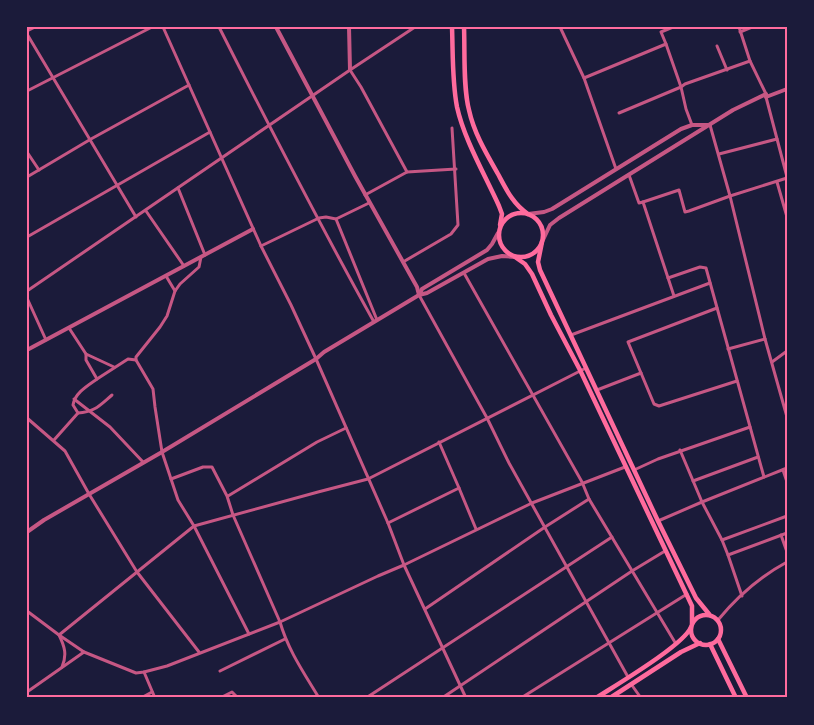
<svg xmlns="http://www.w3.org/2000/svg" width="814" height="725" font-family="'Fira Sans',sans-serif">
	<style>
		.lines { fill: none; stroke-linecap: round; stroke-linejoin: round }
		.minor { stroke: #c65784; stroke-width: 3 }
		.tertiary { stroke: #c65784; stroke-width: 4 }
		.secondary { stroke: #ff6b9d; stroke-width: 4.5 }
		.neatline { fill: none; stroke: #ff6b9d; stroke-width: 2 }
	</style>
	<rect width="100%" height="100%" fill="#1b1b3a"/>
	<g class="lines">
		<!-- minor -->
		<g class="minor">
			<path d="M163 27 261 246 291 305 316 359 388 523 404 565 466 698"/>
			<path d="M219 27C269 126 320 225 374 322"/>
			<path d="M560 27 584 78 616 169"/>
			<path d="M739 27 750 61 766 94"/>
			<path d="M27 31 35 27"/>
			<path d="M740 32 752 27"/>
			<path d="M27 34 136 217"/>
			<path d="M666 44 661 32 673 27"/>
			<path d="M717 46 727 70"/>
			<path d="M350 70 361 87 407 172"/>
			<path d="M584 78 666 44 681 87 686 109 692 125"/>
			<path d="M27 91 152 27"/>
			<path d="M766 97 787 177"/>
			<path d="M619 113 681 87 685 84 750 61"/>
			<path d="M710 125 730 196 765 339 787 417"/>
			<path d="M27 152 39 170"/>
			<path d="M719 154 777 139"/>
			<path d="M629 175 639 203 643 202"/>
			<path d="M27 177 91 139 189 85"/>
			<path d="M777 182 787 217"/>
			<path d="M178 188 205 255"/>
			<path d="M365 195 407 172 456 169"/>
			<path d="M146 211 184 266"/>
			<path d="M336 219 369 203"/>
			<path d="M27 237 210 132"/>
			<path d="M261 246 319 218 326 217 336 219 377 320"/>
			<path d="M201 257 199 267 180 284 175 291 167 316 160 327 136 357V360L153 389 155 407 162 452 178 500 194 526 249 634"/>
			<path d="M403 262 451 234 458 225 452 128"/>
			<path d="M464 273 582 482 589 499 676 644"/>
			<path d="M166 276 175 291"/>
			<path d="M668 278 700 267 706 268 764 477"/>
			<path d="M27 291 350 70 415 27"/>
			<path d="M419 295 487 418 509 463 628 677"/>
			<path d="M674 296 643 202 679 190 685 212 689 211 730 196 787 178"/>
			<path d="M27 298 46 340"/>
			<path d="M717 308 628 342 654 404 659 406 737 381"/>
			<path d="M69 328 86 354"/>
			<path d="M571 335 710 283"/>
			<path d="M728 349 765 339"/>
			<path d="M772 362 787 351"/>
			<path d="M97 379 128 359 136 360"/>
			<path d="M597 390 641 373"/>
			<path d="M74 399 110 427 143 462"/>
			<path d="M78 413C95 412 100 405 112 395"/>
			<path d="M27 418 65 451 89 494 137 572 199 652"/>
			<path d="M54 440 78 413 73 405C75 393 87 386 97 379L86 360V354L114 367"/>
			<path d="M439 442 459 488 476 529"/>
			<path d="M680 450 702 502 722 540"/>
			<path d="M634 470 658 459 750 427"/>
			<path d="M783 470 787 482"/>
			<path d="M171 479 203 467H212L227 496 233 515 280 622C288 650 304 673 319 698"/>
			<path d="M693 481 758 457"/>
			<path d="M228 496 317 442 346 428"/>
			<path d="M787 516 722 540 728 555 787 533"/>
			<path d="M658 521 702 502 787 468"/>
			<path d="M388 523 459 488"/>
			<path d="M781 535 787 552"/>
			<path d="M728 555 742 596"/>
			<path d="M425 609 545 527 589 499"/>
			<path d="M27 611 59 635 84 652 136 673 144 672 167 666 280 622 378 576 404 565 532 503 625 467"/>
			<path d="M718 620C737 597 761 576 787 562"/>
			<path d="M62 667C67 655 65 647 59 635L194 526 318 492 368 479 586 368"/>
			<path d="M220 671 285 639"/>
			<path d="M144 672 155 698"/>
			<path d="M631 684 641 698"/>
			<path d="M27 692 84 652"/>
			<path d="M141 698 152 692"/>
			<path d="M220 698 232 692 238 698"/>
			<path d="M366 698 612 537"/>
			<path d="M442 698 632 571 665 551"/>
			<path d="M521 698 687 594"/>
		</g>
		<!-- tertiary -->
		<g class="tertiary">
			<path d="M276 27 355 176 417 287 419 295"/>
			<path d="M349 27 350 70"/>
			<path d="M528 214 544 212 552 209 681 129 692 125H710"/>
			<path d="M542 242 550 225 559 218 733 110 766 94V97L787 89"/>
			<path d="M419 295 422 289 487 250 492 244 498 233"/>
			<path d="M27 350 253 229"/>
			<path d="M27 532 44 520 162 452 316 359 324 352 419 295 427 293 488 259 502 256 515 257"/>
		</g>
		<!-- secondary -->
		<g class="secondary">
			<path d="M452 27C453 53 452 81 457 107 464 139 485 175 499 206L502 214 500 225"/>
			<path d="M464 27C465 52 463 87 469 110 474 133 486 153 498 174 506 189 513 204 528 214"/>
			<circle cx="521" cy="235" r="22"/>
			<path d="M542 242 538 262 540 270 658 521 696 598 709 614"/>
			<path d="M515 257 525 264 532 274 551 315 580 370 692 606V624"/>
			<circle cx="706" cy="630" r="15"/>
			<path d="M718 639 747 698"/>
			<path d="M710 644 736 698"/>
			<path d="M596 698C616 685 684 645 691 627"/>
			<path d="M610 698 681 652 700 643"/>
		</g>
	</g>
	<!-- border -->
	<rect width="814" height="725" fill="none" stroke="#1b1b3a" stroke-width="57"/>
	<rect x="28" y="28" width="758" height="668" class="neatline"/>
</svg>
